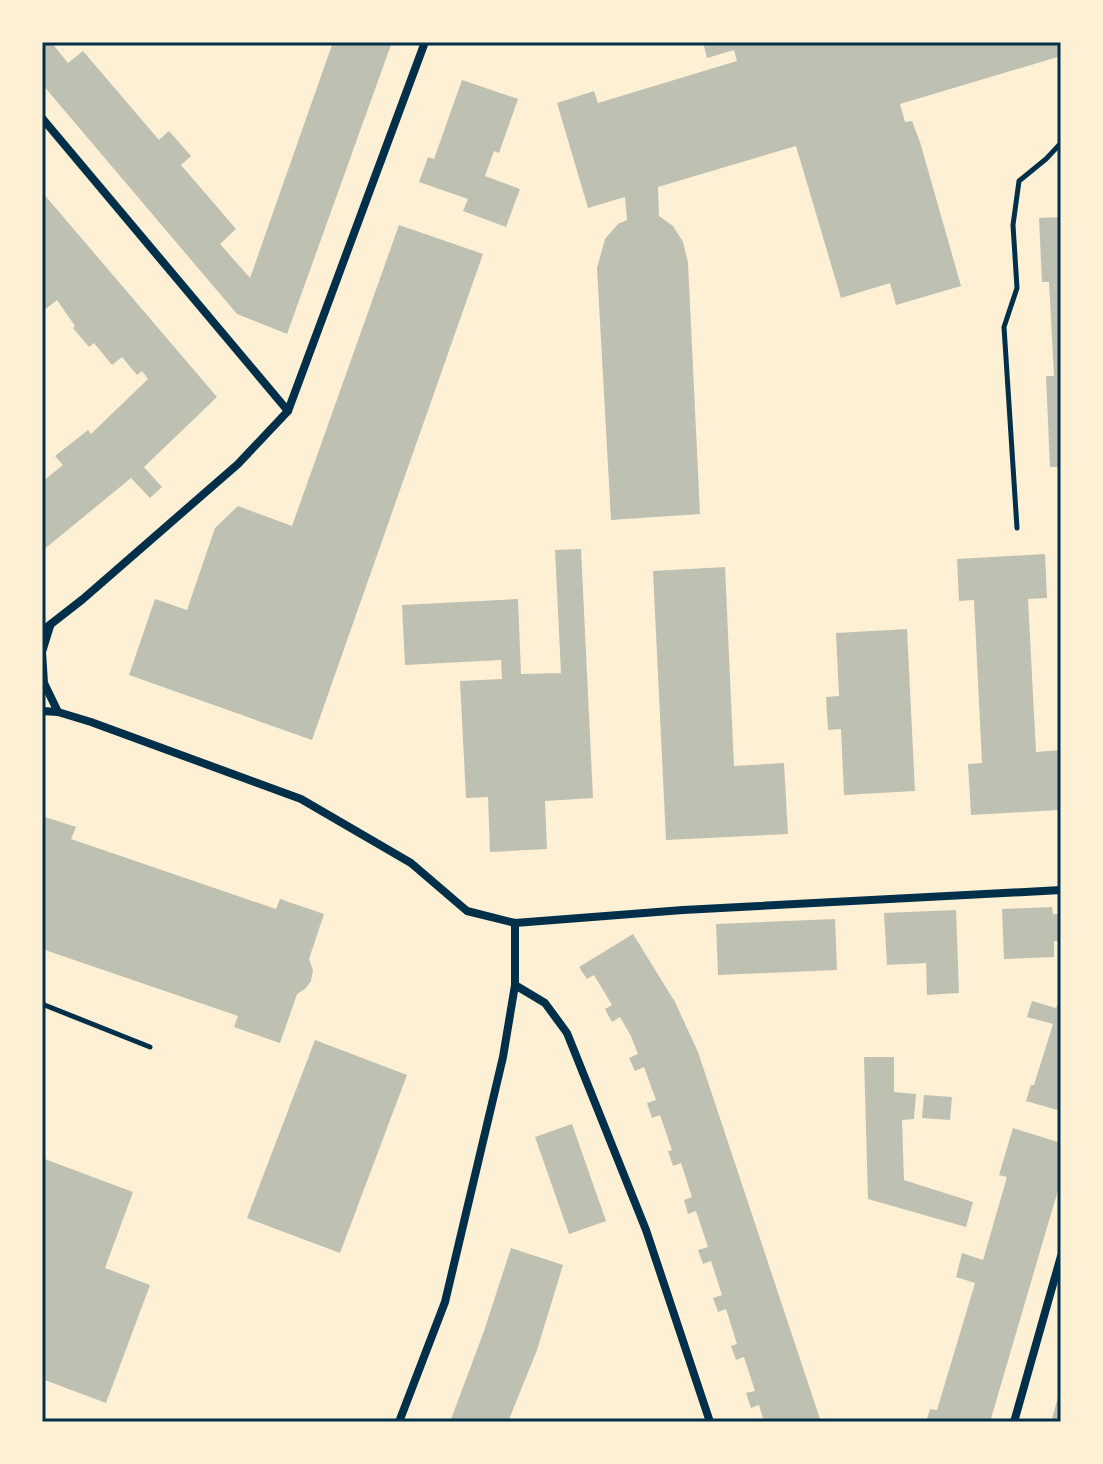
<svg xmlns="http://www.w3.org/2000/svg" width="1103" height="1464" font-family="'Roboto Condensed',sans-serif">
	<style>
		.building { fill: #bec0b2 }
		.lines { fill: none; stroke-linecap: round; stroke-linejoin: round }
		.path { stroke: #003049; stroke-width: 5 }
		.minor { stroke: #003049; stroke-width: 8 }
		.neatline { fill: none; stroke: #003049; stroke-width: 3 }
	</style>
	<rect width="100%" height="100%" fill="#fdf0d5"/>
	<!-- building -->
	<g class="building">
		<path d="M42 42H51L68 63 83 51 159 140 169 131 191 156 181 165 236 229 220 244 250 278 333 42H392L287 334 237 314 42 84Z"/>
		<path d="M703 42H1061V56L900 104 905 122 912 121 920 142 961 286 896 305 890 283 841 298 796 146 658 187 659 216 673 226 683 242 688 263 700 514 611 520 597 268 605 239 618 224 627 220 625 197 588 208 557 103 594 91 598 103 737 61 734 50 707 58Z"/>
		<path d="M462 80 518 99 499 153 494 151 485 176 520 189 506 227 463 211 468 199 419 182 428 157 434 159Z"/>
		<path d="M42 192 217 397 144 467 162 487 150 498 131 478 42 551V482L63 465 55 456 88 430 91 434 148 379 142 371 137 375 122 357 112 365 94 343 89 347 73 328 75 326 57 300 42 312Z"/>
		<path d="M1061 217V467H1050L1046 376H1054L1049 282H1042L1039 218Z"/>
		<path d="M399 225 483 254 312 740 129 675 155 599 187 610 215 528 238 506 292 526Z"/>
		<path d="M581 549 593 798 545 801 547 849 490 852 488 797 466 798 460 681 502 679 501 660 405 665 402 605 518 599 521 674 561 673 555 550Z"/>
		<path d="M1045 554 1047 598 1028 599 1036 752 1061 750 1059 810 971 815 968 764 982 763 974 600 959 601 957 559Z"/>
		<path d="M725 567 734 766 784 763 788 834 666 840 653 571Z"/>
		<path d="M907 629 915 791 844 795 841 729 828 730 826 697 839 696 836 633Z"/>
		<path d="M42 816 76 827 71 839 276 909 280 899 324 914 309 959 313 970 311 981 305 989 297 994 280 1043 234 1027 238 1016 42 949Z"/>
		<path d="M1052 907 1053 914H1061V941H1054V957L1004 959 1002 909Z"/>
		<path d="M956 910 959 993 927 995 926 963 887 965 884 913Z"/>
		<path d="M835 919 837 970 718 975 716 924Z"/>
		<path d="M633 934 675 1002 698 1052 821 1422H764L759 1405 751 1408 746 1393 755 1391 744 1357 736 1360 731 1346 737 1344 726 1309 718 1312 713 1298 722 1295 711 1261 703 1264 698 1250 708 1247 696 1211 688 1214 684 1200 692 1197 681 1163 673 1166 668 1151 672 1150 660 1115 652 1118 647 1103 656 1100 644 1067 635 1071 629 1058 638 1054 631 1036 620 1017 612 1022 605 1009 612 1005 594 975 587 979 579 967Z"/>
		<path d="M1061 996V1111L1026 1101 1031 1085H1034L1053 1024 1027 1017 1032 1001 1056 1008Z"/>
		<path d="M315 1040 407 1075 340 1253 247 1218Z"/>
		<path d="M864 1057H894V1092L916 1094 914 1119 902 1120 904 1180 973 1202 966 1227 868 1199Z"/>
		<path d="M924 1095 952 1097 950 1120 922 1118Z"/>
		<path d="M572 1124 606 1221 569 1234 535 1137Z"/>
		<path d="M1013 1128 1061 1143V1180L1041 1248 990 1422H926L930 1409 937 1410 975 1283 956 1277 962 1253 983 1260 1007 1177 999 1175Z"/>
		<path d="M42 1158 133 1192 105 1268 150 1285 106 1403 42 1379Z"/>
		<path d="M511 1248 563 1265 537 1350 508 1422H450L484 1331Z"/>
		<path d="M1060 1390 1061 1422H1051Z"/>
	</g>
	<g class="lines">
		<!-- path -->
		<g class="path">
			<path d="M1017 528 1004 327 1017 288 1013 225 1019 181 1046 159 1061 143"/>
			<path d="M42 1004 150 1047"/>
		</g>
		<!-- minor -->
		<g class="minor">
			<path d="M42 118 288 411"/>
			<path d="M42 631 83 599 238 464 288 411 425 42"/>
			<path d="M42 652 44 683 58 712"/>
			<path d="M42 652 50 626"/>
			<path d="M42 711 58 712 91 722 301 799 411 863 467 911 515 923 683 910 1061 890"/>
			<path d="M515 923V985L545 1003 567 1033 646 1230 710 1422"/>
			<path d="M399 1422 445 1302 503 1057 515 985"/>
			<path d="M1014 1422 1061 1256"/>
		</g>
	</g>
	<!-- border -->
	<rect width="1103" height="1464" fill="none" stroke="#fdf0d5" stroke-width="88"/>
	<rect x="44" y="44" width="1015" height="1376" class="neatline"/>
</svg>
